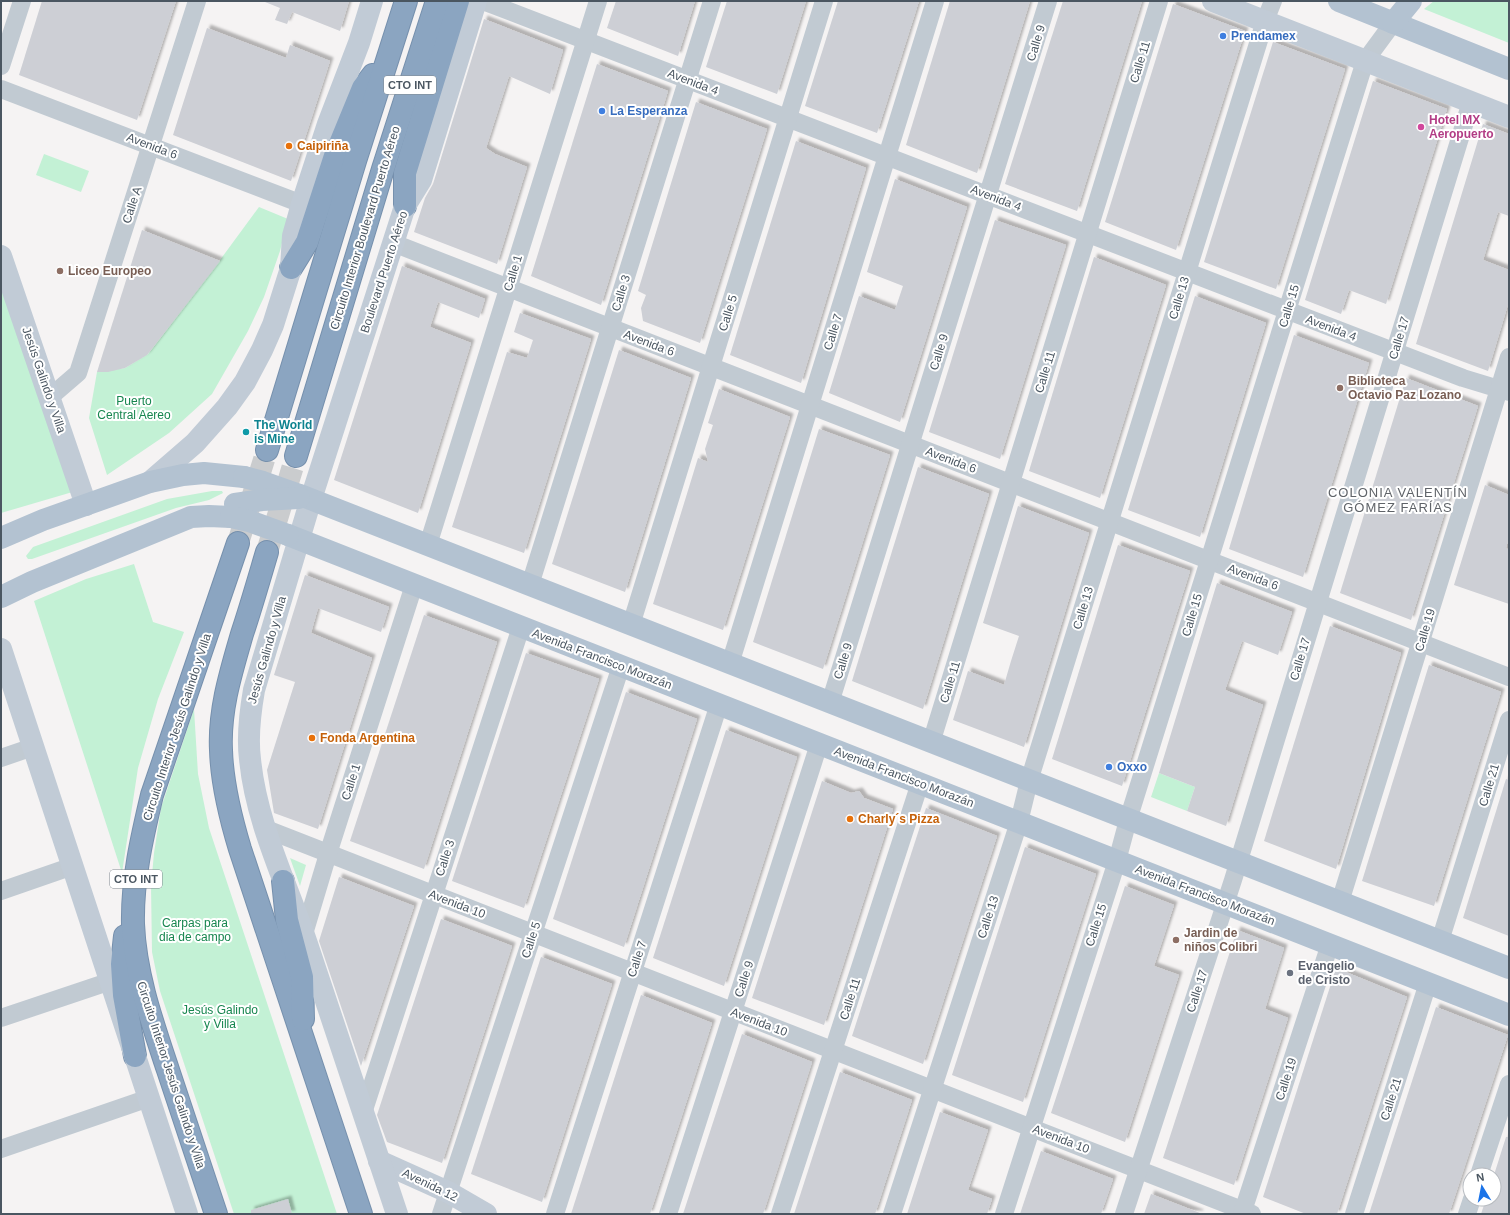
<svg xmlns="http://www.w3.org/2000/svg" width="1510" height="1215" font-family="Arial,sans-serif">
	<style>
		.green { fill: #c3f1d5 }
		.building { fill: #cdcfd5; filter: url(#shadow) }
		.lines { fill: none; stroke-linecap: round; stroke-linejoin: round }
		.highway-tunnel { stroke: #caccce; stroke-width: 22; stroke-dasharray: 22 11; stroke-linecap: butt }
		.highway-casing { stroke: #7690ad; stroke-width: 24 }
		.street { stroke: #c1cad2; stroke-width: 18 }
		.secondary { stroke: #c1cbd6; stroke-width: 22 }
		.primary { stroke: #b3c2d1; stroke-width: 22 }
		.highway { stroke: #8ba5c1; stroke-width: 22 }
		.primary-bridge { stroke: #b3c2d1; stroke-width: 22 }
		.shop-dot { fill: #3f7fe0; stroke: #fff; stroke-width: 1.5 }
		.hotel-dot { fill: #d1479c; stroke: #fff; stroke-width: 1.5 }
		.food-dot { fill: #e8710a; stroke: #fff; stroke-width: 1.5 }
		.education-dot { fill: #8d6e63; stroke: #fff; stroke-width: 1.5 }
		.culture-dot { fill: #0f9aa8; stroke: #fff; stroke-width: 1.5 }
		.worship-dot { fill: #6b7280; stroke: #fff; stroke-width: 1.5 }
		.labels { text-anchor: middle; stroke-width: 4; stroke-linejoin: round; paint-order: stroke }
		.shield { fill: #fff; stroke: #808990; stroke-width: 1 }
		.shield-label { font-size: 11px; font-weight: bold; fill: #4a5661 }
		.shop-label { font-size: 12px; font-weight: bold; fill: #366cbe; stroke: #fff; text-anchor: start }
		.street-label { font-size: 12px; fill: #4a5661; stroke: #fff }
		.hotel-label { font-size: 12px; font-weight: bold; fill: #b23c85; stroke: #fff; text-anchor: start }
		.food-label { font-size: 12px; font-weight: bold; fill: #c56008; stroke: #fff; text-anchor: start }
		.education-label { font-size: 12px; font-weight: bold; fill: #785e54; stroke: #fff; text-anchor: start }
		.park-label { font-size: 12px; fill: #17864f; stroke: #fff }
		.culture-label { font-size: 12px; font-weight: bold; fill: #0d838f; stroke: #fff; text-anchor: start }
		.worship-label { font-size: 12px; font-weight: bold; fill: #5b616d; stroke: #fff; text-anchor: start }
		.neighbourhood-label { font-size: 13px; letter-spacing: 1px; fill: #5f6368; stroke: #fff }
	</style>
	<defs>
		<filter id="shadow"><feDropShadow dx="3.5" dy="-3.5" stdDeviation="1" flood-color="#0004"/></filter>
	</defs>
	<rect width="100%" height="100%" fill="#f5f3f3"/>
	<!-- green -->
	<g class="green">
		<path d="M1434 1H1509V43L1424 9Z"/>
		<path d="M44 154 89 171 81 192 36 175Z"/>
		<path d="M259 207 288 219 280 251 264 297 248 331 212 394 169 433 107 475 89 418 97 372 125 368 148 354 220 260Z"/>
		<path d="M1 266 76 491 1 513Z"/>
		<path d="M212 491H222L223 493 209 500 176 508 32 559H28L26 556 33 547 167 499Z"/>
		<path d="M134 564 153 622 184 632 158 699 138 768 122 873 34 601 86 579Z"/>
		<path d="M194 709 198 774 209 828 337 1214H234L160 991 152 952 151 886 154 853 161 808Z"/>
		<path d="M1159 773 1195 787 1187 811 1151 797Z"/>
		<path d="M290 858 306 865 300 886Z"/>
	</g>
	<!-- building -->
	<g class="building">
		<path d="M42 1H176L137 120 19 75Z"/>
		<path d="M265 1H349L340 31 292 12 287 24 275 20 280 8 265 2Z"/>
		<path d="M616 1H695L678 56 607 28Z"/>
		<path d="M727 1H806L777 94 706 67Z"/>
		<path d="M838 1H919L877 133 805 106Z"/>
		<path d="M950 1H1030L977 173 906 145Z"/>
		<path d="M1063 1H1142L1077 211 1005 184Z"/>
		<path d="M1173 4 1245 31 1176 250 1105 222Z"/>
		<path d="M484 19 563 50 550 94 509 76 486 148 495 154 527 167 497 264 414 232 425 198 433 184Z"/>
		<path d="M207 28 286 58 290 45 330 61 291 181 173 135Z"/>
		<path d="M1273 42 1345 69 1276 289 1204 262Z"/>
		<path d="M597 64 668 91 601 305 531 276Z"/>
		<path d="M1373 81 1447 109 1386 304 1349 290 1341 314 1305 300Z"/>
		<path d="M696 102 767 129 700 343 643 321 641 308 646 295 638 291Z"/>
		<path d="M1483 124 1509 134V216L1498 212 1483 260 1509 270V301L1488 371 1416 344Z"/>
		<path d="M796 141 866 168 801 383 730 355Z"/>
		<path d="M895 179 967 207 900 422 829 393 859 296 895 310 903 286 867 272Z"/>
		<path d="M995 220 1066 245 1000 459 929 432Z"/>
		<path d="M142 230 220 261 147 355 125 368 108 372H97Z"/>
		<path d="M1094 257 1166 285 1100 498 1029 471Z"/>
		<path d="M402 266 485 299 479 318 438 302 430 327 471 343 418 513 334 480Z"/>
		<path d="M1195 296 1266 323 1200 537 1128 510Z"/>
		<path d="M520 313 591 339 524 553 452 527 507 352 527 358 533 340 514 332Z"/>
		<path d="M1294 335 1369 363 1303 577 1229 549Z"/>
		<path d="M619 350 691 378 625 592 552 564Z"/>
		<path d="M1406 378 1478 406 1411 620 1340 593Z"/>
		<path d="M719 389 790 417 723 630 653 604 698 458 708 462 705 449 713 425 708 423Z"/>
		<path d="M819 429 890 455 823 669 753 642Z"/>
		<path d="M918 467 989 494 923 709 852 681Z"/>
		<path d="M1485 485 1509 495V537L1506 548 1509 550V604L1454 585Z"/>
		<path d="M1018 506 1089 533 1024 747 953 720 968 671 1004 685 1011 661 1019 636 983 623Z"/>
		<path d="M1118 545 1190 571 1122 786 1052 759Z"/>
		<path d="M305 575 389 607 381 632 318 608 311 633 372 658 318 829 274 813 267 770 295 682 274 675Z"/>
		<path d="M1217 583 1292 612 1278 655 1242 641 1225 690 1263 705 1226 826 1187 811 1195 787 1159 773Z"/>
		<path d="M424 615 497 642 424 869 350 841Z"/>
		<path d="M1330 626 1401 653 1336 869 1264 841Z"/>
		<path d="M526 653 599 679 524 908 452 881Z"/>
		<path d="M1429 665 1501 692 1434 906 1362 881Z"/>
		<path d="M626 692 697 719 624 947 553 919Z"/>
		<path d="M726 730 797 757 724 986 653 958Z"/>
		<path d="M1506 779 1509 780V936L1463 918Z"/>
		<path d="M822 781 851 793 859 791 864 798 893 809 824 1025 752 998Z"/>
		<path d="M926 808 997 836 923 1064 852 1036Z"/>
		<path d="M1025 847 1096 874 1023 1102 952 1075Z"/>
		<path d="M339 877 414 906 361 1066 319 941Z"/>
		<path d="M1125 886 1174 905 1154 966 1179 975 1125 1142 1051 1113Z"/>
		<path d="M441 919 512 946 442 1163 387 1142 377 1115Z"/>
		<path d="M1237 930 1284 948 1265 1009 1288 1018 1234 1185 1163 1158Z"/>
		<path d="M541 957 612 984 542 1202 471 1174Z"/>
		<path d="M1336 968 1407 997 1337 1214H1306L1263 1197Z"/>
		<path d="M641 995 712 1023 650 1214H571Z"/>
		<path d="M1436 1007 1508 1035 1449 1214H1369Z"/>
		<path d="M742 1034 812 1062 773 1183 763 1214H683Z"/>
		<path d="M840 1072 912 1100 875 1214H794Z"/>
		<path d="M940 1112 988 1130 968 1190 992 1199 987 1214H907Z"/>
		<path d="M1506 1137H1509V1214H1481L1486 1199H1494V1175Z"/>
		<path d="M1041 1151 1113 1179 1101 1214H1020Z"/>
		<path d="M1151 1194 1200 1213V1214H1144Z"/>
		<path d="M288 1199 292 1214H251V1210Z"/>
	</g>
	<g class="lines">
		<!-- highway-tunnel -->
		<g class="highway-tunnel">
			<path d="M238 543 267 450"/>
			<path d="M267 552 296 456"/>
		</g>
		<!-- highway casing -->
		<g class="highway-casing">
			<g id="highway">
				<path d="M405 206V173L458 1"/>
				<path d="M291 268 307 242 335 156 363 88 373 75"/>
				<path d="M267 450 355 161 406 1"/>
				<path d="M296 456 383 169 437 1"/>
				<path d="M267 552C259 579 251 607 242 634 231 672 219 710 221 750 222 784 230 816 240 849L361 1214"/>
				<path d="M283 881 287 920 302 977 303 1019"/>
				<path d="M125 936 122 964 124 995 135 1056"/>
				<path d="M216 1214C200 1166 184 1118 168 1070 152 1022 135 974 133 924 132 880 142 837 152 795L238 543"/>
			</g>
		</g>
		<!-- street -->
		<g class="street">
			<path d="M483 1 1463 378 1509 392"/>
			<path d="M1 66 22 1"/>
			<path d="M1 89 302 204"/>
			<path d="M393 243 1509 677"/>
			<path d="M49 398 78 373 197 1"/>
			<path d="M428 545 598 1"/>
			<path d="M530 585 712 1"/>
			<path d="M631 625 824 1"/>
			<path d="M730 664 935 1"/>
			<path d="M830 703 1048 1"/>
			<path d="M931 743 1159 1"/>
			<path d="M1 758 33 747"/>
			<path d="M266 829 1252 1214"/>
			<path d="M1 891 73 866"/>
			<path d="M1340 902 1509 357"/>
			<path d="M304 934 328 854 414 585"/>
			<path d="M1440 941 1509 720"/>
			<path d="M1 1018 111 981"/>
			<path d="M363 1113 521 627"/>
			<path d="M1 1149 149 1098"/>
			<path d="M1479 1175 1509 1084"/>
			<path d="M441 1214 621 666"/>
			<path d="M555 1214 719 704"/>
			<path d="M668 1214 819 744"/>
			<path d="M780 1214 920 783"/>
			<path d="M892 1214 1019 822 1029 781 1265 21 1273 1"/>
			<path d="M1004 1214 1117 861 1128 820 1365 61 1393 23"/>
			<path d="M1124 1214 1233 880 1471 102"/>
			<path d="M1242 1214 1330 944"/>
			<path d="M1354 1214 1428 983"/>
			<path d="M1467 1214 1472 1199"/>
		</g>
		<!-- secondary -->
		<g class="secondary">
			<path d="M1213 1 1509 117"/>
			<path d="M1 256 86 505"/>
			<path d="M150 482 195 443 227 407 245 382 262 350 273 325 291 268 293 236 302 204 328 124 359 43 372 1"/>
			<path d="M1 649 187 1214"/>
			<path d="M379 1161 448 1192 486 1214"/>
			<path d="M397 1214C367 1124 337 1034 307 944 287 884 256 823 250 759 247 736 250 713 254 690L311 499 405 206 421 180 476 1"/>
		</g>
		<!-- primary -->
		<g class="primary">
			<path d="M1339 1 1509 69"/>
			<path d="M1393 23 1411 1"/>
			<path d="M300 495 1509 968"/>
			<path d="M288 535 1509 1015"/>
			<path d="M1 538 43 520 150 482 183 475 204 473 244 477"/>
			<path d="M1 597 32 582 191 517 209 516 231 517"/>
		</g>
		<!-- highway -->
		<use href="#highway" class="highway"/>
		<!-- primary-bridge -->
		<g class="primary-bridge">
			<path d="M244 477 263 482 297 494"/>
			<path d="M235 504 262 500 299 498"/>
			<path d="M231 517 249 521 288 535"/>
		</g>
	</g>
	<!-- markers -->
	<g class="shop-dot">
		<circle cx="1223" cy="36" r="4"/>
		<circle cx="602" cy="111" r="4"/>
		<circle cx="1109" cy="767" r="4"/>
	</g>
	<circle class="hotel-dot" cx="1421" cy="127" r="4"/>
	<g class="food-dot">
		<circle cx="289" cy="146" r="4"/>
		<circle cx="312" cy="738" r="4"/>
		<circle cx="850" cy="819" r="4"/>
	</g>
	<g class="education-dot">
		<circle cx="60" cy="271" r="4"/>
		<circle cx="1340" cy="388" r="4"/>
		<circle cx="1176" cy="940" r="4"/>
	</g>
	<circle class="culture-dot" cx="246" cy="432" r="4"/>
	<circle class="worship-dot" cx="1290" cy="973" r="4"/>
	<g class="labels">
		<!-- shield labels -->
		<g class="shield">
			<rect x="384" y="76" width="52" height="18" rx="3"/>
			<rect x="110" y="870" width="52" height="18" rx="3"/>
		</g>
		<g class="shield-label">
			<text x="410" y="89">CTO INT</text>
			<text x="136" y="883">CTO INT</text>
		</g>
		<!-- shop labels -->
		<g class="shop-label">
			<text x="1231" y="40">Prendamex</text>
			<text x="610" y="115">La Esperanza</text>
			<text x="1117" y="771">Oxxo</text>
		</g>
		<!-- street labels -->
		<g class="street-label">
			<text transform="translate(1036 43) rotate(-73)" y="4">Calle 9</text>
			<text transform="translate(1140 62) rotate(-73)" y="4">Calle 11</text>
			<text transform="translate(693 82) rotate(21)" y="4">Avenida 4</text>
			<text transform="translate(152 146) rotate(21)" y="4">Avenida 6</text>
			<text transform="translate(996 198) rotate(21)" y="4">Avenida 4</text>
			<text transform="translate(132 205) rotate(-72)" y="4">Calle A</text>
			<text transform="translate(365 228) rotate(-73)" y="4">Circuito Interior Boulevard Puerto Aéreo</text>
			<text transform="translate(384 272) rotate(-72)" y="4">Boulevard Puerto Aéreo</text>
			<text transform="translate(513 273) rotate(-73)" y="4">Calle 1</text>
			<text transform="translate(621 293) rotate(-73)" y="4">Calle 3</text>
			<text transform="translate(1179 298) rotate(-73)" y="4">Calle 13</text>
			<text transform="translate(1289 306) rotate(-73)" y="4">Calle 15</text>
			<text transform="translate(728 313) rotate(-73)" y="4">Calle 5</text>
			<text transform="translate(1331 328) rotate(21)" y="4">Avenida 4</text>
			<text transform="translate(833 332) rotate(-73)" y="4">Calle 7</text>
			<text transform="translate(1399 338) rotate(-73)" y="4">Calle 17</text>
			<text transform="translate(649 343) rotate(21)" y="4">Avenida 6</text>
			<text transform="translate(939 352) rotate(-73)" y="4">Calle 9</text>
			<text transform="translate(1045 372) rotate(-73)" y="4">Calle 11</text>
			<text transform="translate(44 380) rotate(71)" y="4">Jesús Galindo y Villa</text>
			<text transform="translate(951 460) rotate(21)" y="4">Avenida 6</text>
			<text transform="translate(1253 577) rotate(21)" y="4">Avenida 6</text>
			<text transform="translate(1083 608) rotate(-73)" y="4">Calle 13</text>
			<text transform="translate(1192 615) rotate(-73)" y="4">Calle 15</text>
			<text transform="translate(1425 630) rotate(-73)" y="4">Calle 19</text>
			<text transform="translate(267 650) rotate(-74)" y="4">Jesús Galindo y Villa</text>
			<text transform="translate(602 659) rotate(21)" y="4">Avenida Francisco Morazán</text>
			<text transform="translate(1300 659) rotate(-73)" y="4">Calle 17</text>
			<text transform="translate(843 661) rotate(-73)" y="4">Calle 9</text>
			<text transform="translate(950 682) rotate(-73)" y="4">Calle 11</text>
			<text transform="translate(177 727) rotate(-72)" y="4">Circuito Interior Jesús Galindo y Villa</text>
			<text transform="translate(904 777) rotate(21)" y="4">Avenida Francisco Morazán</text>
			<text transform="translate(351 782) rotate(-72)" y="4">Calle 1</text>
			<text transform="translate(1489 785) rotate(-73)" y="4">Calle 21</text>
			<text transform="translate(445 858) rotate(-72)" y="4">Calle 3</text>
			<text transform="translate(1205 895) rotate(21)" y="4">Avenida Francisco Morazán</text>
			<text transform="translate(457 904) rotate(21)" y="4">Avenida 10</text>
			<text transform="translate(988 917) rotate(-72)" y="4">Calle 13</text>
			<text transform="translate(1096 925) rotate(-72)" y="4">Calle 15</text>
			<text transform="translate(531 940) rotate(-72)" y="4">Calle 5</text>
			<text transform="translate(637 959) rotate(-72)" y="4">Calle 7</text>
			<text transform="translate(744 979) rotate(-72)" y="4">Calle 9</text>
			<text transform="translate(1197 991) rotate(-72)" y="4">Calle 17</text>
			<text transform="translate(850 999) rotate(-72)" y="4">Calle 11</text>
			<text transform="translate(759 1022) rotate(21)" y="4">Avenida 10</text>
			<text transform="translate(171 1075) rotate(72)" y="4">Circuito Interior Jesús Galindo y Villa</text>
			<text transform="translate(1286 1079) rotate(-72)" y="4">Calle 19</text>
			<text transform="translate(1391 1099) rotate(-72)" y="4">Calle 21</text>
			<text transform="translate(1061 1139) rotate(21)" y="4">Avenida 10</text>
			<text transform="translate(430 1185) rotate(26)" y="4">Avenida 12</text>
		</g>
		<!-- hotel labels -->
		<g class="hotel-label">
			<text x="1429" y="124">Hotel MX<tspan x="1429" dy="14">Aeropuerto</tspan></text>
		</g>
		<!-- food labels -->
		<g class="food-label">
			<text x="297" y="150">Caipiriña</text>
			<text x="320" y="742">Fonda Argentina</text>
			<text x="858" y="823">Charly´s Pizza</text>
		</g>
		<!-- education labels -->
		<g class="education-label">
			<text x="68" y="275">Liceo Europeo</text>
			<text x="1348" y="385">Biblioteca<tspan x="1348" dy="14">Octavio Paz Lozano</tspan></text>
			<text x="1184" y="937">Jardin de<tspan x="1184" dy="14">niños Colibri</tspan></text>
		</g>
		<!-- park labels -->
		<g class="park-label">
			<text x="134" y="405">Puerto<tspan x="134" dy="14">Central Aereo</tspan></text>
			<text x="195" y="927">Carpas para<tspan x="195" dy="14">dia de campo</tspan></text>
			<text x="220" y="1014">Jesús Galindo<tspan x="220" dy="14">y Villa</tspan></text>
		</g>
		<!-- culture labels -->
		<g class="culture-label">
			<text x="254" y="429">The World<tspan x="254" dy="14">is Mine</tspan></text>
		</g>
		<!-- worship labels -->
		<g class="worship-label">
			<text x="1298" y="970">Evangelio<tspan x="1298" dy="14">de Cristo</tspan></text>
		</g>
		<!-- neighbourhood labels -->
		<g class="neighbourhood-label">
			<text x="1398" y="497">COLONIA VALENTÍN<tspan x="1398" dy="15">GÓMEZ FARÍAS</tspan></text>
		</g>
	</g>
	<!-- border -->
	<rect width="1510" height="1215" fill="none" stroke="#4a5661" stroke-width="4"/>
	<!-- north arrow -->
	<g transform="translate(1482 1187) rotate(350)"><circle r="19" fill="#ffffff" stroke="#b7bbc0"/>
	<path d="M0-3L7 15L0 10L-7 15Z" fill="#1a73e8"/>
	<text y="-6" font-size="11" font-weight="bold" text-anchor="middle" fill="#4a5661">N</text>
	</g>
</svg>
